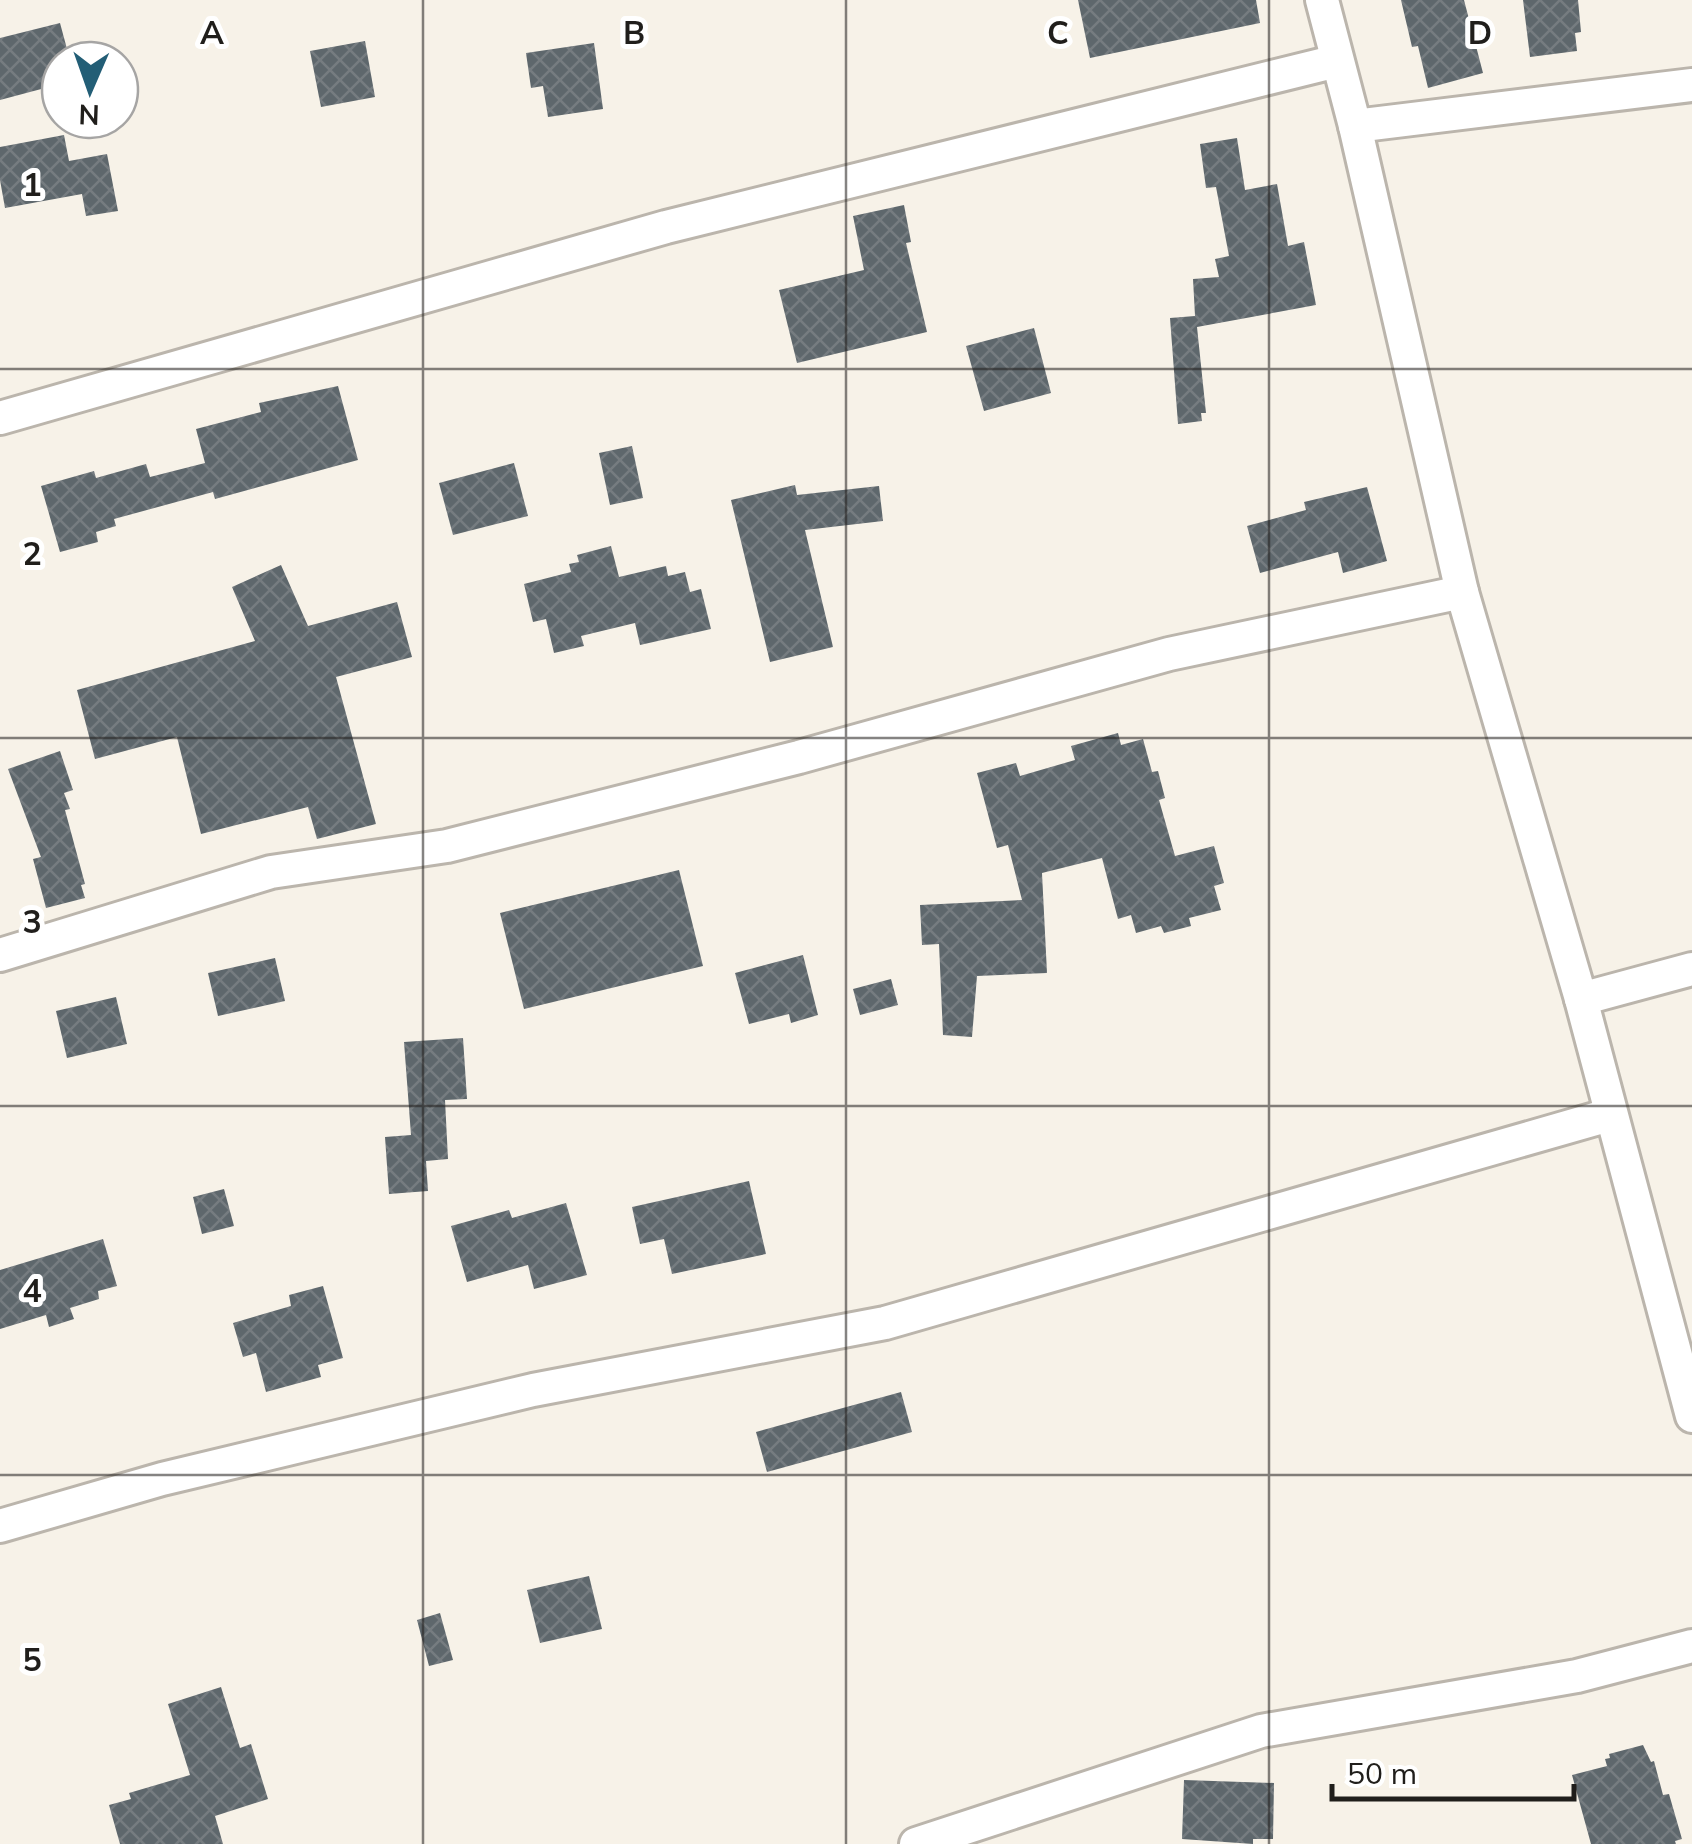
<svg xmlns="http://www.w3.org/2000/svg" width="1692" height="1844" font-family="Mulish,sans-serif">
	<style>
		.building { fill: url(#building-cross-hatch) }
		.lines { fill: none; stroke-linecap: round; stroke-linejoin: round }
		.minor-casing { stroke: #bbb5ac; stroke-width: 38 }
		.minor { stroke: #fff; stroke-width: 32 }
		.grid { fill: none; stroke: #201e1b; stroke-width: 2.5; stroke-opacity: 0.55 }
		.grid-label { font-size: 32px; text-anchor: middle; font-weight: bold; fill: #201e1b; stroke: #fff; stroke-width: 10; stroke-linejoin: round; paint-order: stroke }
	</style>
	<defs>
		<pattern id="building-cross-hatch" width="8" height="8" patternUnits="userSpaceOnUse" patternTransform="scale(2.5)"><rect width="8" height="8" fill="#5e676c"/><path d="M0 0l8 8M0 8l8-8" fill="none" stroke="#767c80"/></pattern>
	</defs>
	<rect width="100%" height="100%" fill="#f7f2e8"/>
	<!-- building -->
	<g class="building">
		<path d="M1078 0H1256L1260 23 1090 58Z"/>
		<path d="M1401 0H1464L1483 73 1428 88 1418 46 1412 47Z"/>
		<path d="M1523 0H1578L1581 32 1575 33 1577 51 1530 57Z"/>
		<path d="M60 23 70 60H60V84L0 100V38Z"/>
		<path d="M365 41 375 97 321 107 310 51Z"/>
		<path d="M594 43 603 109 548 117 543 86 531 88 526 53Z"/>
		<path d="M64 135 69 161 107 154 118 211 86 216 82 194 5 208 0 180V147Z"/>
		<path d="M1237 138 1245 190 1277 184 1288 246 1304 242 1316 305 1197 327 1206 413H1201L1202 421 1178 424 1170 318 1195 316 1193 279 1219 277 1215 259 1229 256 1216 187 1206 188 1200 144Z"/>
		<path d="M904 205 911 242 906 243 927 332 797 363 779 290 864 270 853 216Z"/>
		<path d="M1034 328 1051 393 984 411 966 346Z"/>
		<path d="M338 386 358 460 215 499 213 492 114 519 116 526 96 532 98 542 60 552 41 486 94 471 96 478 146 464 150 477 205 463 196 429 261 412 259 403Z"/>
		<path d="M632 446 643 498 610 505 599 453Z"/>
		<path d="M514 463 528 516 453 535 439 483Z"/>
		<path d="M795 485 797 495 879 486 883 521 805 530 833 647 770 662 731 500Z"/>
		<path d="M1367 487 1387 561 1343 573 1338 552 1260 573 1247 526 1306 510 1304 502Z"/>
		<path d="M611 546 619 577 666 566 668 576 685 572 690 592 701 589 711 629 640 645 635 623 581 636 584 646 554 653 546 619 533 622 524 584 571 572 569 564 579 562 577 555Z"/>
		<path d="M281 565 308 626 397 602 412 657 336 677 376 824 317 839 308 807 201 834 177 737 95 759 77 690 255 641 232 587Z"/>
		<path d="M1118 733 1121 745 1143 739 1152 772 1158 771 1165 798 1159 800 1175 856 1214 846 1224 883 1214 886 1221 910 1189 918 1191 926 1164 933 1161 926 1136 933 1131 915 1118 919 1102 858 1042 873 1047 973 977 976 972 1037 943 1035 939 944 922 945 920 905 1022 900 1008 845 997 848 977 773 1016 763 1020 776 1075 760 1071 746Z"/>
		<path d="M60 751 73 790 64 793 70 809 65 810 85 884 81 885 85 898 46 908 33 859 41 857 8 769Z"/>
		<path d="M679 870 703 966 524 1009 500 913Z"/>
		<path d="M803 955 818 1015 791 1023 789 1014 749 1024 735 973Z"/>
		<path d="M275 958 285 1001 218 1016 208 973Z"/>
		<path d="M891 979 898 1005 860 1015 853 989Z"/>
		<path d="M116 997 127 1044 67 1058 56 1011Z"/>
		<path d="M463 1038 467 1099 445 1100 448 1159 426 1161 428 1191 389 1194 385 1137 411 1135 404 1042Z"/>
		<path d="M749 1181 766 1254 672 1274 664 1239 640 1244 632 1207Z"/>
		<path d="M224 1189 234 1226 202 1234 193 1197Z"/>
		<path d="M566 1203 587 1275 534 1289 528 1265 467 1282 451 1226 509 1210 512 1218Z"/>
		<path d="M103 1239 117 1286 98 1291 99 1299 70 1308 74 1319 49 1327 46 1315 0 1329V1270Z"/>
		<path d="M323 1286 343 1358 318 1365 321 1377 266 1392 256 1353 243 1357 233 1323 291 1306 289 1295Z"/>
		<path d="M901 1392 912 1432 767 1472 756 1432Z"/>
		<path d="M589 1576 602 1629 540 1643 527 1590Z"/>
		<path d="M440 1613 453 1660 429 1666 417 1620Z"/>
		<path d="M221 1687 240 1748 251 1744 268 1799 215 1816 223 1844H120L109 1805 131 1799 129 1793 190 1775 168 1704Z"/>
		<path d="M1643 1745 1651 1762 1654 1761 1663 1795 1669 1794 1682 1839 1675 1841 1676 1844H1591L1572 1775 1607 1766 1605 1759 1610 1758 1609 1754Z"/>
		<path d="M1184 1780 1274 1783 1273 1839H1253V1844L1182 1839Z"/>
	</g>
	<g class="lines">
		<!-- minor casing -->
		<g class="minor-casing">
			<g id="minor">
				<path d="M1322 0 1355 126 1462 592 1581 999 1692 1416"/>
				<path d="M1355 126 1692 85"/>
				<path d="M0 418 666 227 1337 61"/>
				<path d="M0 955 271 872 447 846 799 757 1169 654 1462 592"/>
				<path d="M1581 999 1692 969"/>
				<path d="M0 1526 162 1479 533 1390 885 1323 1609 1115"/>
				<path d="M916 1844 1261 1731 1577 1676 1692 1646"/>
			</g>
		</g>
		<!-- minor -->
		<use href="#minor" class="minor"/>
	</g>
	<!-- grid -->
	<path class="grid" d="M423 0V1844M846 0V1844M1269 0V1844M0 369H1692M0 738H1692M0 1106H1692M0 1475H1692"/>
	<g class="grid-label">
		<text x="212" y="44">A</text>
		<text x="634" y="44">B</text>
		<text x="1058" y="44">C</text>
		<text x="1480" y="44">D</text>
		<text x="32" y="196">1</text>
		<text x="32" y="565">2</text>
		<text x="32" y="933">3</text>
		<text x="32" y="1302">4</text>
		<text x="32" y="1671">5</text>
	</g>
	<!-- north arrow -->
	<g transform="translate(90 90) rotate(182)"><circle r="48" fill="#ffffff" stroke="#a6a5a4" stroke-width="2.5"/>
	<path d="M0-8L18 38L0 25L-18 38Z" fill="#235e76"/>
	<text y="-15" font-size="28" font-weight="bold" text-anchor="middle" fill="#201e1b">N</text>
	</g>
	<!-- scale -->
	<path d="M1332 1784v15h242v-15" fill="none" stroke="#201e1b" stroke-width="5"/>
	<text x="1347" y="1784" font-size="30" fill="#201e1b" stroke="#ffffff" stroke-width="8" paint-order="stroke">50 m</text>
</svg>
